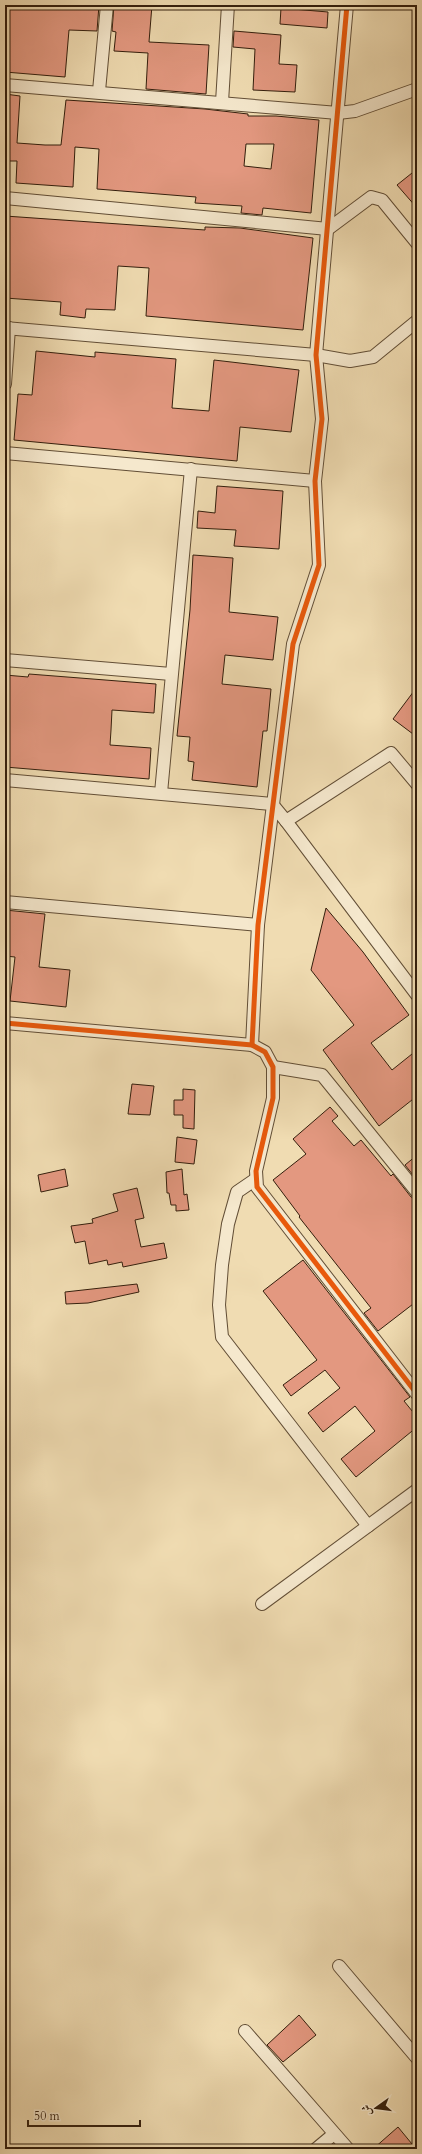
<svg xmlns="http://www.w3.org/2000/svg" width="422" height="2154" font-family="Cardo,Amiri,serif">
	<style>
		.building { fill: #e39880; stroke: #331e0c; fill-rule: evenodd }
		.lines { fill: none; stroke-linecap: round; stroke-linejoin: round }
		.street-casing { stroke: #624e36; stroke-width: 14 }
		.street { stroke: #f5e8cd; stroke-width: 12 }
		.cycleway-casing { stroke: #f5e8cd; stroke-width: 8 }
		.cycleway { stroke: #e8590c; stroke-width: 5 }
	</style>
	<rect width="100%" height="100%" fill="#f0dcb2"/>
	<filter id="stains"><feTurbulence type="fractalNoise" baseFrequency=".005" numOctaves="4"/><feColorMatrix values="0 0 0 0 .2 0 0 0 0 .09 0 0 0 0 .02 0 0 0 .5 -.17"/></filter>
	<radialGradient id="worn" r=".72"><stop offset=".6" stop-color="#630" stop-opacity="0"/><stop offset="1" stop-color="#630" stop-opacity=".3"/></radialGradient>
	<!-- building -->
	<g class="building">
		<path d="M5 5H99L97 31 69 30 65 77 5 72Z"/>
		<path d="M114 5H152L149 42 209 45 206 94 146 89 148 53 114 51 116 32 112 31Z"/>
		<path d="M281 8 328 12 327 28 280 24Z"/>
		<path d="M234 31 281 35 279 64 297 65 295 92 253 90 255 49 233 47Z"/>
		<path d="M5 94 20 96 17 143 45 145H61L66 100 205 109 248 114V116H276L319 120 311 213 263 208 262 215 241 213 242 206 195 203 196 197 97 189 99 149 75 147 73 187 16 183 17 161H5ZM246 144H274L271 169 244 166Z"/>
		<path d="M417 169V208L397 185Z"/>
		<path d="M5 216 205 230V227L240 228 313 238 303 330 146 316 149 268 118 266 115 310 86 309 85 318 60 315 61 302 5 298Z"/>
		<path d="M36 351 95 357V352L176 359 172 408 209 411 214 360 299 370 291 432 240 427 237 461 14 440 18 394 32 395Z"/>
		<path d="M217 486 283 491 279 549 234 546 236 530 197 528 198 511 215 513Z"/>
		<path d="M193 555 233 558 229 612 278 617 273 660 225 655 222 684 271 689 267 731H263L257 787 192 780 194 762 188 761 190 737 177 736 190 610Z"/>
		<path d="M29 674 156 684 154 713 112 710 111 730 110 745 151 748 149 779 5 767V675L28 677Z"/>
		<path d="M417 687V737L393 719Z"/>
		<path d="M326 908 363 952 409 1015 371 1043 392 1070 417 1050V1096L379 1126 323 1050 354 1025 311 970Z"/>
		<path d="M5 910 45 914 39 967 70 970 66 1007 10 1001 15 957 5 956Z"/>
		<path d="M132 1084 154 1086 150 1115 128 1114Z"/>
		<path d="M183 1089 195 1090 194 1129 183 1128V1115H174V1100H183Z"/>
		<path d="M330 1107 338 1116 332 1121 354 1146 361 1140 391 1176 393 1174 411 1197 417 1199V1301L378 1331 364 1313 371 1308 299 1217 300 1216 273 1180 306 1154 293 1139Z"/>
		<path d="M177 1137 197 1140 194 1164 175 1162Z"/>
		<path d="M417 1155V1180L405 1165Z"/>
		<path d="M65 1169 68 1186 41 1192 38 1175Z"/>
		<path d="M182 1169 184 1195 187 1194 189 1210 176 1211V1205H171L169 1193H167L166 1172Z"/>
		<path d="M137 1188 144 1218 135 1220 141 1247 164 1243 167 1258 123 1267 122 1262 108 1265 107 1260 89 1264 85 1241 75 1243 71 1226 93 1223 92 1219 118 1211 113 1194Z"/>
		<path d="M303 1260 410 1397 404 1401 417 1417V1427L356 1477 341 1459 375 1431 355 1406 323 1432 308 1413 340 1388 325 1370 291 1396 283 1385 317 1360 263 1291Z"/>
		<path d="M137 1284 139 1292 88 1303 66 1304 65 1292Z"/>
		<path d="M299 2015 316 2035 283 2062 267 2045Z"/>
		<path d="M398 2127 412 2144 406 2149H373Z"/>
	</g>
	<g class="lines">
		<!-- street casing -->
		<g class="street-casing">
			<g id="street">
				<path d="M5 85 338 113 355 111 417 89"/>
				<path d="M99 91 107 5"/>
				<path d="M222 102 228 5"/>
				<path d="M5 198 328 229 371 197 382 200 417 243"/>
				<path d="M5 328 316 355 350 361 373 357 417 321"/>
				<path d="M5 384 9 328"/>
				<path d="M5 453 315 481"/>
				<path d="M5 660 171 674"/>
				<path d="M5 780 272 804 286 821 391 753 417 784"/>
				<path d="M161 793 191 469"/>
				<path d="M286 821 417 995"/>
				<path d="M5 902 258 925"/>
				<path d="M5 1023 252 1045 265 1052 273 1067V1098L256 1171 257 1187 417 1394"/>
				<path d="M252 1045 258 925 293 644 319 565 315 481 322 419 316 355 347 5"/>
				<path d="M273 1067 322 1075 417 1192"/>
				<path d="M256 1179 237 1192 228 1224 222 1265 219 1305 222 1337 368 1526"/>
				<path d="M262 1604 417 1490"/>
				<path d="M339 1966 417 2058"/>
				<path d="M245 2031 348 2149"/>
				<path d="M316 2149 334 2134"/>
			</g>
		</g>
		<!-- street -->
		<use href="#street" class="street"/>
		<!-- cycleway casing -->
		<g class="cycleway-casing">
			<g id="cycleway">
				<path d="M5 1023 252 1045 265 1052 273 1067V1098L256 1171 257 1187 417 1394"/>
				<path d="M252 1045 258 925 293 644 319 565 315 481 322 419 316 355 347 5"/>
			</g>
		</g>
		<!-- cycleway -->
		<use href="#cycleway" class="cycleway"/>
	</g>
	<!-- margin -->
	<rect width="422" height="2154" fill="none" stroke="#f0dcb2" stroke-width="20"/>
	<rect x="6" y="6" width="410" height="2142" fill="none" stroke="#331e0c" stroke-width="2"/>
	<rect x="10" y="10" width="402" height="2134" fill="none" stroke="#331e0c"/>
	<!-- north arrow -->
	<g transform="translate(376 2108) rotate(256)" stroke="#f5e8cd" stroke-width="3" paint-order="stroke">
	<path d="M0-3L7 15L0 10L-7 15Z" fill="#331e0c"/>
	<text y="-6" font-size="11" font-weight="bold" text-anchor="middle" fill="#331e0c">ش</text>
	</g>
	<!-- scale -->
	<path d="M28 2120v6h112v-6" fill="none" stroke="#331e0c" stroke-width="2"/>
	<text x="34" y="2120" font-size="12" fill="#331e0c" stroke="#f5e8cd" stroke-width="3" paint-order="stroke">50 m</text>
	<rect width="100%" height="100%" filter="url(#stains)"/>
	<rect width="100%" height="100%" fill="url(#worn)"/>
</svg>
